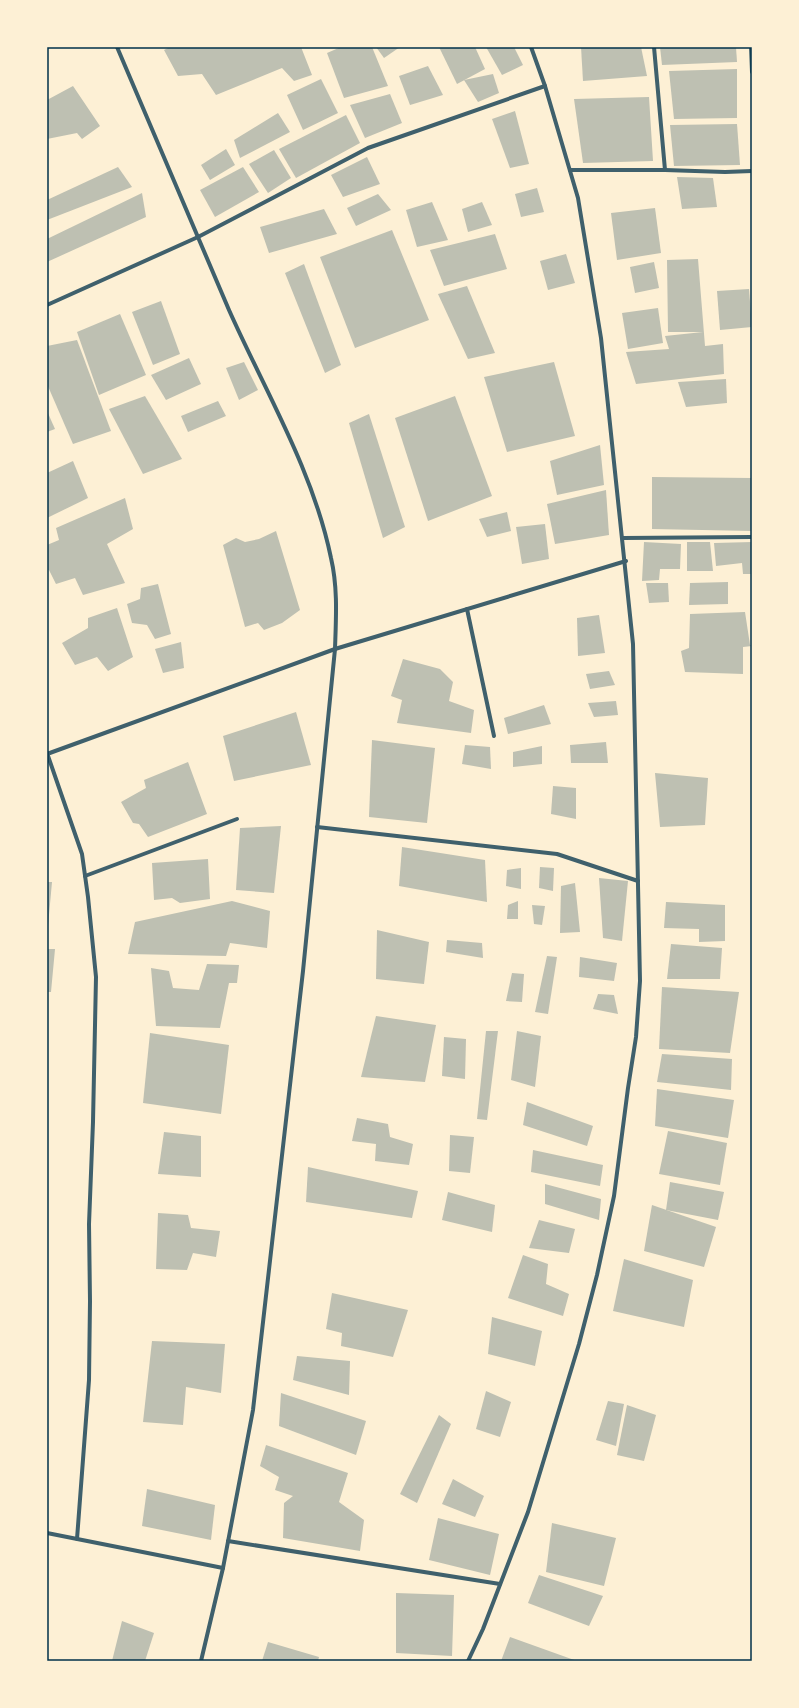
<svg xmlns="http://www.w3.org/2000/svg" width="799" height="1708" font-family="'IBM Plex Serif',serif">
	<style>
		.building { fill: #bec0b2 }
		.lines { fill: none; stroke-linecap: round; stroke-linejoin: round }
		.minor { stroke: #3f606c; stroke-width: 4 }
		.neatline { fill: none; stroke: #003049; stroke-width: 1.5 }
	</style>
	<rect width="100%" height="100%" fill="#fdf0d5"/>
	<!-- building -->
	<g class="building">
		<path d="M170 47H301L312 75 294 81 282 68 216 95 202 74 178 76 164 50Z"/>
		<path d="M341 47H372L388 86 344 98 327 53Z"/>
		<path d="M376 47H400L384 58Z"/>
		<path d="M439 47H475L485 69 457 84Z"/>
		<path d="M486 47H514L523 65 502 75Z"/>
		<path d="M581 47H641L647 76 583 81Z"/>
		<path d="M660 47H736L737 62 662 65Z"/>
		<path d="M428 66 443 95 410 105 399 76Z"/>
		<path d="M737 69V118L674 119 669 71Z"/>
		<path d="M493 74 499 93 478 102 464 80Z"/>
		<path d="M321 79 338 113 303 130 287 95Z"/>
		<path d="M73 86 100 126 82 139 77 133 47 139V100Z"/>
		<path d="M390 94 402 123 365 138 350 105Z"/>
		<path d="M649 97 653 161 583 163 574 99Z"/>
		<path d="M515 111 529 164 510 168 492 119Z"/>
		<path d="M278 113 290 132 240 158 234 140Z"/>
		<path d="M346 115 360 143 296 178 279 149Z"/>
		<path d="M737 124 740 165 674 166 670 125Z"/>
		<path d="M226 149 235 165 210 180 201 165Z"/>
		<path d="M274 150 291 178 268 193 249 164Z"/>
		<path d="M367 157 380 184 343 197 331 175Z"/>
		<path d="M118 167 132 187 47 220V200Z"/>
		<path d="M243 167 259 192 215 217 200 190Z"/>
		<path d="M677 177 713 178 717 207 682 209Z"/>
		<path d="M537 188 544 212 521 217 515 194Z"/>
		<path d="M142 193 146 217 47 262V239Z"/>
		<path d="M378 194 391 210 356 226 347 208Z"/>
		<path d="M432 202 448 240 417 247 406 210Z"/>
		<path d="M482 202 492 225 468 232 462 209Z"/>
		<path d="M655 208 661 253 617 260 611 213Z"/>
		<path d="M324 209 337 234 269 253 260 227Z"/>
		<path d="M392 230 429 320 355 348 320 257Z"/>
		<path d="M495 234 507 269 444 286 430 250Z"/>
		<path d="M566 254 575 283 548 290 540 261Z"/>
		<path d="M698 259 705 346 723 344 724 374 636 384 626 352 669 349 665 336 703 332H668L667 260Z"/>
		<path d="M654 262 659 288 635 293 630 267Z"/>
		<path d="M304 264 341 365 325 373 285 273Z"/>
		<path d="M467 286 495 353 468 359 438 294Z"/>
		<path d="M749 289 752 327 720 330 717 291Z"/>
		<path d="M161 301 180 354 153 365 132 312Z"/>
		<path d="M658 308 663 343 628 349 622 313Z"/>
		<path d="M120 314 146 375 99 395 77 332Z"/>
		<path d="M77 340 111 431 73 444 47 384V346Z"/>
		<path d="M189 358 201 384 166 400 151 375Z"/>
		<path d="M244 362 258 390 239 400 226 368Z"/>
		<path d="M554 362 575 436 507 452 484 377Z"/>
		<path d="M726 379 727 403 686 407 678 382Z"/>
		<path d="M145 396 182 459 143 474 109 409Z"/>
		<path d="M455 396 492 496 428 521 395 418Z"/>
		<path d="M218 401 226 416 188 432 181 416Z"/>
		<path d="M47 411 55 429 47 432Z"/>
		<path d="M369 414 405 527 383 538 349 423Z"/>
		<path d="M600 445 604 485 557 495 550 461Z"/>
		<path d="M73 461 88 498 47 518V473Z"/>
		<path d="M652 477 752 478V531L652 529Z"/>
		<path d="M606 490 609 535 555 544 547 504Z"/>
		<path d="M125 498 133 529 107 544 125 583 83 595 75 578 56 584 49 570H47V545L59 540 56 528Z"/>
		<path d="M507 512 511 531 487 537 479 519Z"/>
		<path d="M545 524 549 559 522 564 516 527Z"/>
		<path d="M276 531 300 610 282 623 264 630 258 623 245 627 223 545 236 538 245 542 259 539Z"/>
		<path d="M644 542 681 544 680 569H660L659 580 642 581Z"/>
		<path d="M687 542H710L713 571H687Z"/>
		<path d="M752 542V574H743L742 563 716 566 714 543Z"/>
		<path d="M728 582V604L689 605 690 583Z"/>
		<path d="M646 583H668L669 602 649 603Z"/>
		<path d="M158 584 171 634 155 639 147 625 132 623 127 604 140 599 141 588Z"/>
		<path d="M117 608 133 657 108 671 97 657 75 665 62 643 88 628V618Z"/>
		<path d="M745 612 750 645 752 646 743 647V674L685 672 681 651 689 648 690 614Z"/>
		<path d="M599 615 605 653 578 656 577 618Z"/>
		<path d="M181 642 184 668 163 673 155 649Z"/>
		<path d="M403 659 440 669 453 682 449 701 474 710 471 733 397 723 402 700 391 696Z"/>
		<path d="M609 671 615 685 590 689 586 674Z"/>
		<path d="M616 701 618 715 594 717 588 703Z"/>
		<path d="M544 705 551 724 508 734 504 718Z"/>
		<path d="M296 712 311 765 234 781 223 736Z"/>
		<path d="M372 740 435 748 427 823 369 817Z"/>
		<path d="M606 742 608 763H571L570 745Z"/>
		<path d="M465 745 490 747 491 769 462 764Z"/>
		<path d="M542 746V764L513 767V752Z"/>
		<path d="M188 762 207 814 148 837 139 824 133 823 121 802 146 788 144 780Z"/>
		<path d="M655 773 708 778 705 825 660 827Z"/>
		<path d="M553 786 576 788V819L551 814Z"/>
		<path d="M281 826 274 893 236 890 240 828Z"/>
		<path d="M402 847 485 860 487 902 399 886Z"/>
		<path d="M208 859 210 899 180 903 172 898 154 900 152 863Z"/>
		<path d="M540 867 554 868 553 891 539 888Z"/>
		<path d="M521 868V889L506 886 507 870Z"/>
		<path d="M599 878 628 881 622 941 603 938Z"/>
		<path d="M47 882H52L48 926H47Z"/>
		<path d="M575 883 580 932 560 933 561 886Z"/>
		<path d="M232 901 270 911 267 948 230 943 226 956 128 954 135 922Z"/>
		<path d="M518 901V919H507L508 905Z"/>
		<path d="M666 902 725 905V941L699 942V929L664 928Z"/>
		<path d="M532 905 545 906 542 925 534 924Z"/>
		<path d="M377 930 429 942 424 984 376 979Z"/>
		<path d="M447 940 482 943 483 958 446 952Z"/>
		<path d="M671 944 722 948 720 979H667Z"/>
		<path d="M47 949H55L51 992H47Z"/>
		<path d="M547 956 557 957 548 1014 535 1012Z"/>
		<path d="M580 957 617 963 614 981 579 977Z"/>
		<path d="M207 964 239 965 237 983H229L220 1028 156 1026 151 968 169 971 173 988 199 990Z"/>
		<path d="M512 973 524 974 522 1002 506 1001Z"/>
		<path d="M662 987 739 992 730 1053 659 1049Z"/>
		<path d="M598 994 614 995 618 1014 593 1009Z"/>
		<path d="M376 1016 436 1025 425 1082 361 1077Z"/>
		<path d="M486 1031H498L487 1120 477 1119Z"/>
		<path d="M517 1031 541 1036 535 1087 511 1080Z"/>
		<path d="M150 1033 229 1045 221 1114 143 1103Z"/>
		<path d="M444 1037 466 1039 465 1079 442 1076Z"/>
		<path d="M662 1054 732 1059 731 1090 657 1082Z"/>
		<path d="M657 1089 734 1100 728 1138 655 1126Z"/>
		<path d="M527 1102 593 1126 587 1146 523 1125Z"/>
		<path d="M357 1118 388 1124 390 1137 413 1144 409 1165 375 1161 376 1144 352 1141Z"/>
		<path d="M668 1131 727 1143 720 1185 659 1174Z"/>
		<path d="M164 1132 201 1136V1177L158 1174Z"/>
		<path d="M450 1135 474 1137 470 1173 449 1171Z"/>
		<path d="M533 1150 603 1165 600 1186 531 1172Z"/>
		<path d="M308 1167 418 1191 412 1218 306 1202Z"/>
		<path d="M670 1182 724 1192 718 1220 666 1210Z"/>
		<path d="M545 1184 601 1199 599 1220 545 1204Z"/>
		<path d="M448 1192 495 1205 492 1232 442 1220Z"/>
		<path d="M652 1205 716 1227 704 1267 644 1251Z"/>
		<path d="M158 1213 188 1215 191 1228 220 1231 216 1257 193 1253 187 1270 156 1269Z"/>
		<path d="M539 1220 575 1229 569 1253 529 1248Z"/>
		<path d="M523 1255 548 1264 546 1284 569 1294 563 1316 508 1298Z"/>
		<path d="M624 1259 693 1280 684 1327 613 1311Z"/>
		<path d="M332 1293 408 1310 393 1357 341 1346 342 1333 326 1329Z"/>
		<path d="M492 1317 542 1331 535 1366 488 1354Z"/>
		<path d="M152 1341 225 1344 221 1393 186 1387 183 1425 143 1422Z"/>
		<path d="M297 1356 350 1361 349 1395 293 1380Z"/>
		<path d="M486 1391 511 1402 500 1437 476 1429Z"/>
		<path d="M281 1393 366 1421 356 1455 279 1426Z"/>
		<path d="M608 1401 624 1404 616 1446 596 1440Z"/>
		<path d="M627 1405 656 1415 644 1461 617 1455Z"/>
		<path d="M439 1415 451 1424 417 1503 400 1494Z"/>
		<path d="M266 1445 348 1473 339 1502 364 1520 360 1551 283 1538 284 1503 293 1496 275 1490 279 1477 260 1466Z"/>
		<path d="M453 1479 484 1496 475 1517 442 1504Z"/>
		<path d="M147 1489 215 1505 211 1540 142 1526Z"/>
		<path d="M438 1518 499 1534 490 1575 429 1560Z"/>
		<path d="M552 1523 616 1538 604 1586 546 1572Z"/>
		<path d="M539 1575 603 1596 589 1626 528 1603Z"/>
		<path d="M396 1593 454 1595 452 1656 396 1653Z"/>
		<path d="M122 1621 154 1633 145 1661H112Z"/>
		<path d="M510 1637 577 1661H501Z"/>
		<path d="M268 1642 319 1657 318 1661H262Z"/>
	</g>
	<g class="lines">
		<!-- minor -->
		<g class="minor">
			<path d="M117 47C154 134 191 222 229 310 265 391 313 470 331 558 338 588 336 618 335 649L303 971 253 1410 223 1568 201 1661"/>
			<path d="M751 47 752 72"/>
			<path d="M570 170H665L654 47"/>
			<path d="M665 170 725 172 752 171"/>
			<path d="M47 305 198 237 368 148 545 86"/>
			<path d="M623 538 752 537"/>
			<path d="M467 609 494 736"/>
			<path d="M47 753 82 854 88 897 96 977 93 1122 89 1224 90 1301 89 1380 77 1539"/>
			<path d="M47 754 335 649 626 561"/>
			<path d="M317 827 557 854 638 881"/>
			<path d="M85 876 237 819"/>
			<path d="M47 1533 223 1568"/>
			<path d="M228 1541 500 1584"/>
			<path d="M468 1661 483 1629 528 1512 579 1344 597 1275 614 1196 628 1088 636 1037 640 981 633 644 601 338 578 198 545 86 531 47"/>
		</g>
	</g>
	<!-- border -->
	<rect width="799" height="1708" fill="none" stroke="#fdf0d5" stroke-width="96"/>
	<rect x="48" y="48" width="703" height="1612" class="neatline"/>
</svg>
